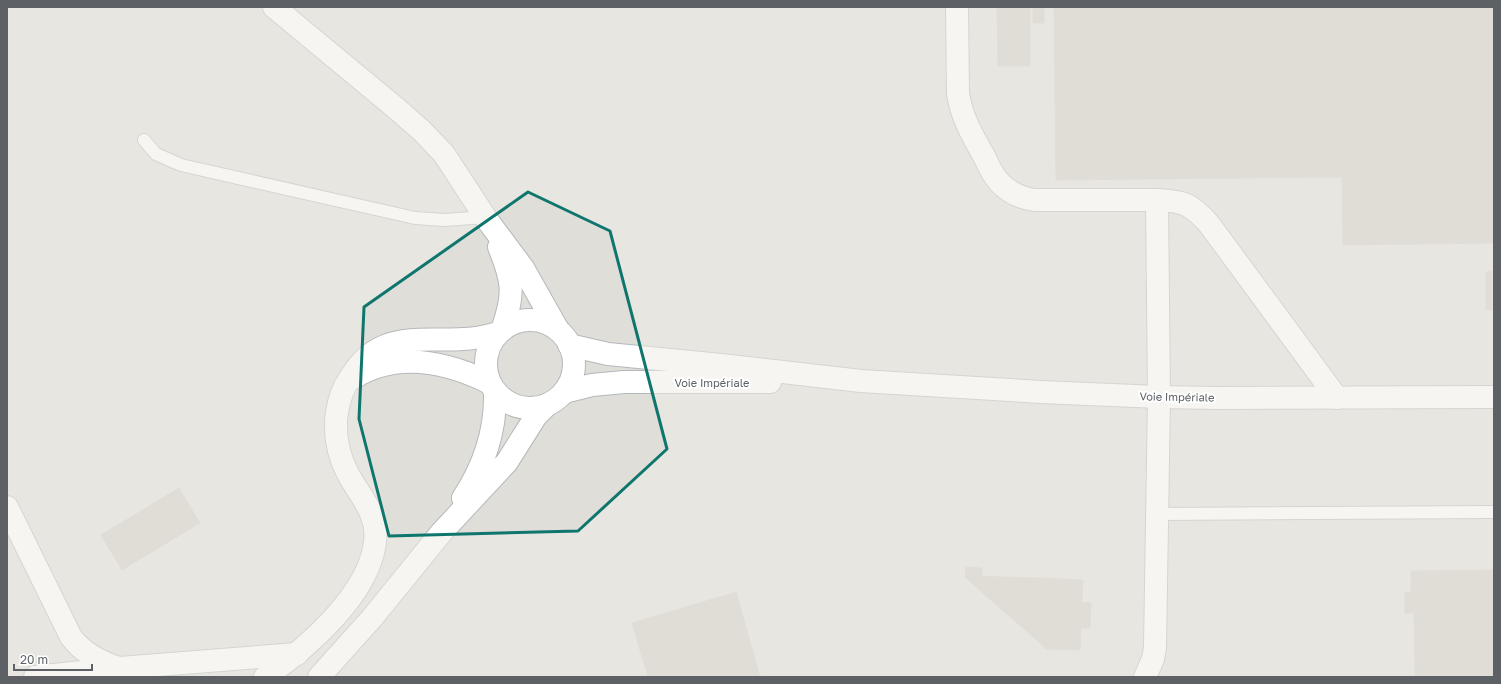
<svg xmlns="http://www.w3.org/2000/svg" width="1501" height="684" font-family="'Golos Text',sans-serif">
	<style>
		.industrial { fill: #e0ded9 }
		.building { fill: #ccc9c4; stroke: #d3cdc3 }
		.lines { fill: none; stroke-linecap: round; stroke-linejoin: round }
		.lane-casing { stroke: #b5b8bb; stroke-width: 14 }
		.street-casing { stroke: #b5b8bb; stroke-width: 24 }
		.lane { stroke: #fff; stroke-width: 12 }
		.street { stroke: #fff; stroke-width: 22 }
		.marked { fill: none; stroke: #0f766e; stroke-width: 3; stroke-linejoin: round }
		.labels { text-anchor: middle; stroke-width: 4; stroke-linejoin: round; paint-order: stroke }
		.street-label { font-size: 11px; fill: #5d6165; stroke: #fff }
	</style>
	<rect width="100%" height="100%" fill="#efece5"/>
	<!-- industrial -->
	<rect class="industrial" x="7" y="7" width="1487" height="670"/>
	<!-- building -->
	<g class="building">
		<path d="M997 7H1030V66H998Z"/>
		<rect x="1033" y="7" width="11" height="16"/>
		<path d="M1054 7H1494V243L1343 245 1342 177 1056 180Z"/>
		<path d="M1492 271V310H1486V272Z"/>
		<path d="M179 488 200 523 122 570 101 535Z"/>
		<path d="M966 567 982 568V576L1002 577V610L965 577Z"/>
		<path d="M1494 570V677H1415L1414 613H1405V592H1411V571Z"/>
		<path d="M1002 577 1040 578V643L1002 610Z"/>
		<path d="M1040 578 1083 580 1082 602 1091 603 1090 628H1081L1080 650 1046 649 1040 643Z"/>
		<path d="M736 592 760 677H648L632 623Z"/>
	</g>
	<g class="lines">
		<!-- lane casing -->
		<g class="lane-casing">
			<g id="lane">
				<path d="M144 140 156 154 181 165 415 218 445 220 485 217"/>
				<path d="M1157 514 1494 512"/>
			</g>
		</g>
		<!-- street casing -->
		<g class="street-casing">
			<g id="street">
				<path d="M274 7 397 109 422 131 444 154 485 217 523 268 558 330"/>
				<path d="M957 7 958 94C962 118 972 135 984 156 988 165 993 175 999 182 1009 193 1021 198 1034 200H1157C1184 201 1191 204 1209 224L1337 398"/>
				<path d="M499 247C513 281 515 294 502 330"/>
				<circle cx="530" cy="364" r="44"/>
				<path d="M569 345 608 354 721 365 861 381 1041 392 1159 397 1217 398 1494 397"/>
				<path d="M355 377C398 351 447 362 490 383"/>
				<path d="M564 392 592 385 624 382H770"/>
				<path d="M463 498C484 466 496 431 495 392"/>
				<path d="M7 507 71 637C83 653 100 662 119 668"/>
				<path d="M35 677 120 668 297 654"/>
				<path d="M265 677C306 649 369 595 375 542 379 515 360 496 348 474 338 455 334 433 337 412 339 400 342 389 350 378 359 364 368 353 385 346 408 336 438 341 463 339 475 339 487 336 498 333"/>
				<path d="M319 677 372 618 441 533 507 462 536 416 547 405"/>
				<path d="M1145 677 1153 659 1155 648 1159 397 1157 200"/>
			</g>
		</g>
		<!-- lane -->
		<use href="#lane" class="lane"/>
		<!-- street -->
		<use href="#street" class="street"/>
	</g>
	<!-- marked area -->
	<path d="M0 0H1501V684H0ZM528 192 610 231 667 449 578 531 389 536 359 419 364 307Z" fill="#efece5" fill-opacity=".55" fill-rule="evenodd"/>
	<path class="marked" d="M528 192 610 231 667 449 578 531 389 536 359 419 364 307Z"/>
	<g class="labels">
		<!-- street labels -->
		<g class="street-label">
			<text x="712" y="387">Voie Impériale</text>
			<text transform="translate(1177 397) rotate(1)" y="4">Voie Impériale</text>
		</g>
	</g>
	<!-- border -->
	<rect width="1501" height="684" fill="none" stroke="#5d6165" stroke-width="16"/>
	<!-- scale -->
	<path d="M14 664v6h78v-6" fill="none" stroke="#5d6165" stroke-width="2"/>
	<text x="20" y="664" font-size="12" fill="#5d6165" stroke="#ffffff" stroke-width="3" paint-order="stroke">20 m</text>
</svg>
